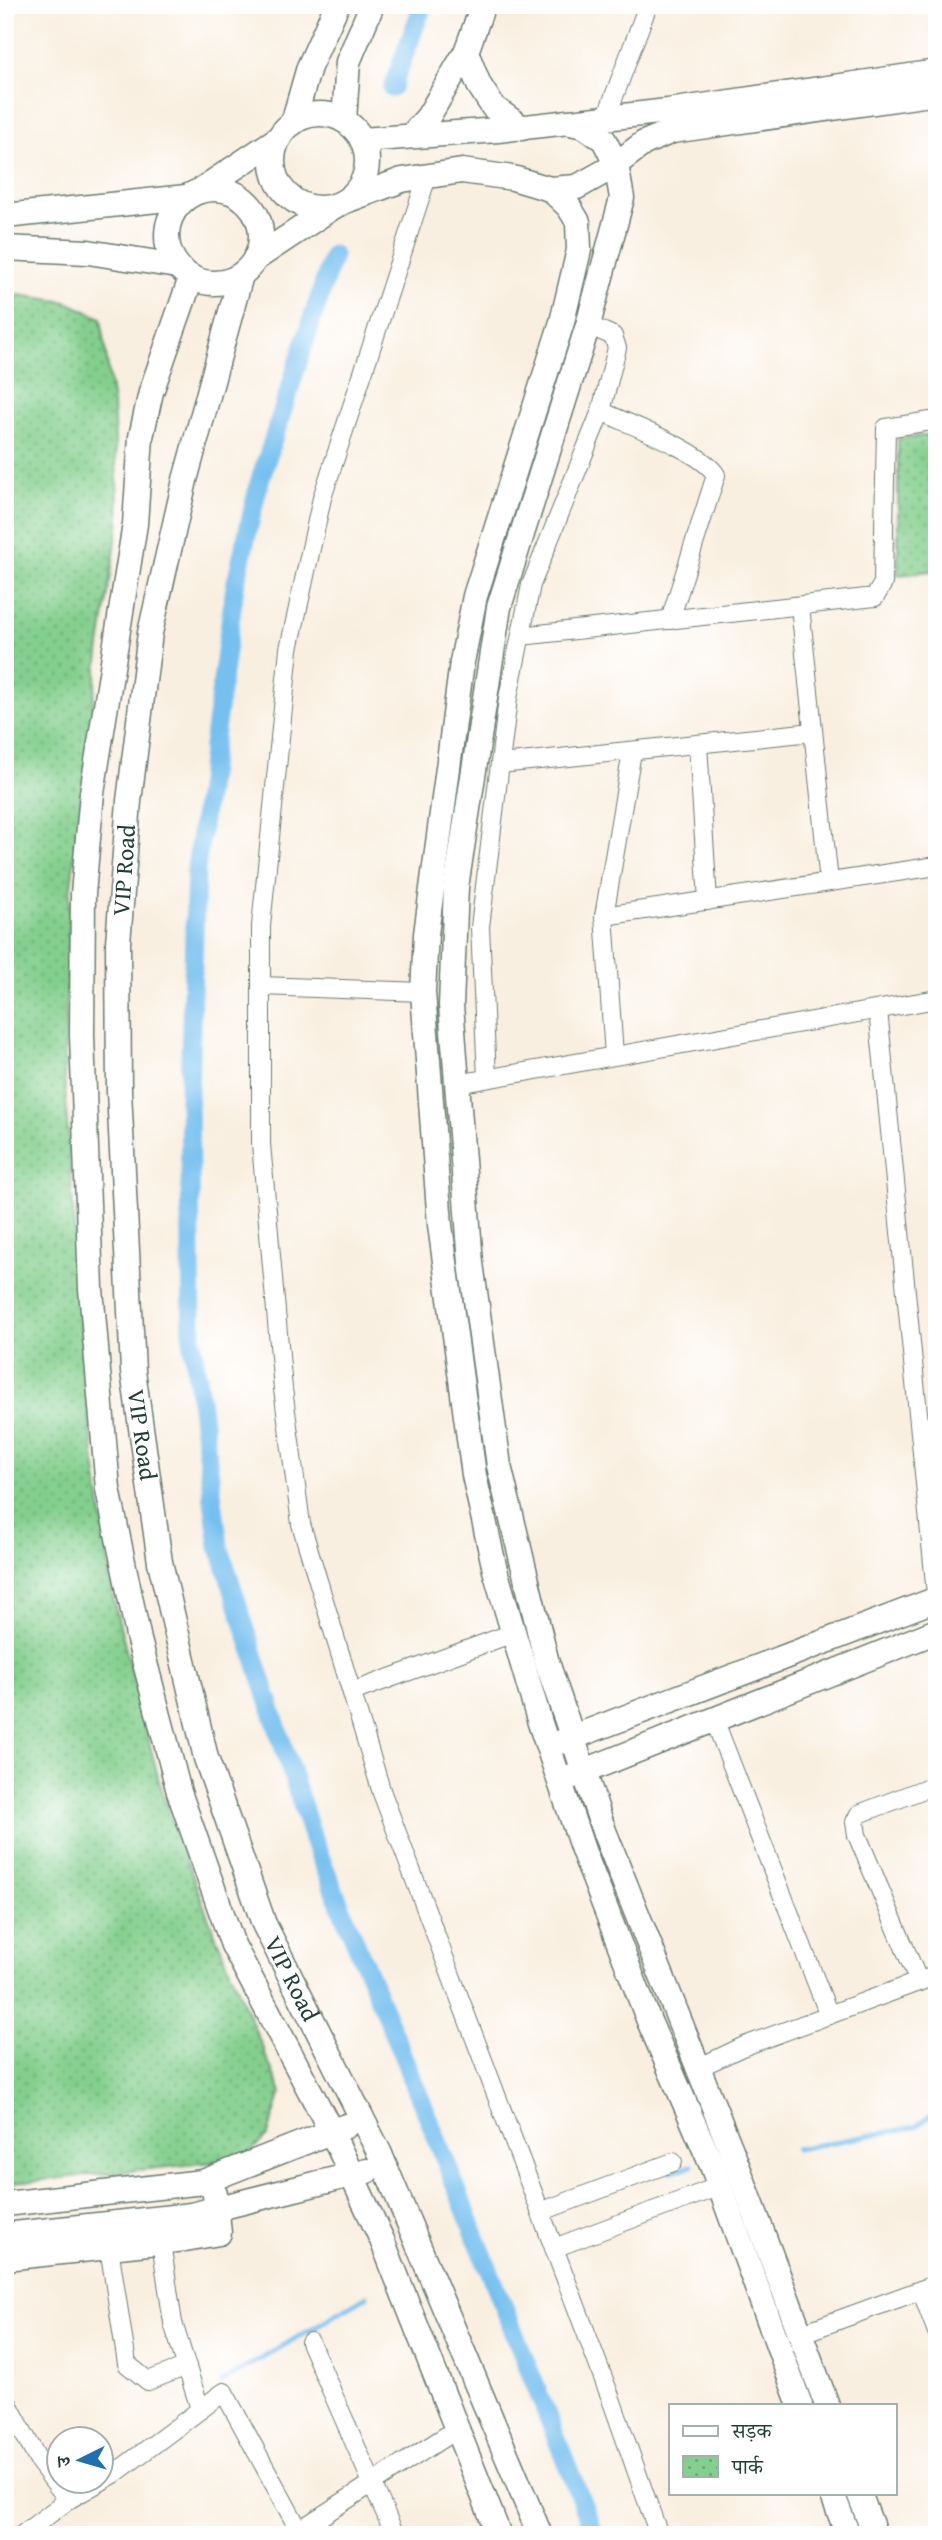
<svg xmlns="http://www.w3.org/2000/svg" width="942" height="2540" font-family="'Gentium Book Plus','Noto Serif Devanagari',serif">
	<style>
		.park { fill: url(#park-dots); stroke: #518660; stroke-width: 2 }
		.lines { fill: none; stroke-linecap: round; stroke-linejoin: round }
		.stream { stroke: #75c0ef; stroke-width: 5 }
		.canal { stroke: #75c0ef; stroke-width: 19 }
		.street-casing { stroke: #6b7b70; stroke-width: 20 }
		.secondary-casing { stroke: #6b7b70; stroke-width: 27 }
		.street { stroke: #fff; stroke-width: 18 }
		.secondary { stroke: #fff; stroke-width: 24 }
		.labels { text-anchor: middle; stroke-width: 5; stroke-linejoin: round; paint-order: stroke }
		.street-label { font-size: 24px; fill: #1f3d34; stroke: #fff }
	</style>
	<defs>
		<pattern id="park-dots" width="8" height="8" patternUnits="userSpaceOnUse" patternTransform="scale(1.75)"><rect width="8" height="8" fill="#83cf8d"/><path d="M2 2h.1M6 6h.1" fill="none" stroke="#6ba974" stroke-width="1.8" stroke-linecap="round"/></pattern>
	</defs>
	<rect width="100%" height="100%" fill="#fff"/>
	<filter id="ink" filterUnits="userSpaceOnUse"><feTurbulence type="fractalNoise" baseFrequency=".0143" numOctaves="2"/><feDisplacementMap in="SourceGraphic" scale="14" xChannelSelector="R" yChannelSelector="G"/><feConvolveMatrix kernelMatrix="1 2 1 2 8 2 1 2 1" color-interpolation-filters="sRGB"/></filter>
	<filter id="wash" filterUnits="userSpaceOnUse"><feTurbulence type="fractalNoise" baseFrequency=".00686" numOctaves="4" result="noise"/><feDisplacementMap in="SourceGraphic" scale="28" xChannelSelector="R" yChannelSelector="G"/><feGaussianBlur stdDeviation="1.57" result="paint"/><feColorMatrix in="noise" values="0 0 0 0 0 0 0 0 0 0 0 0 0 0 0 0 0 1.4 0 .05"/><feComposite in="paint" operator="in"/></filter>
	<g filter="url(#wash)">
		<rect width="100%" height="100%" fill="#f9efe0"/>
		<!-- park -->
		<g class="park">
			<path d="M5 293 67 302 101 318 113 404 119 521 100 646 70 895 64 1072 84 1379 113 1598 162 1793 210 1922 281 2092 268 2135 243 2159 5 2184Z"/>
			<path d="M937 434V570L898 575V439Z"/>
		</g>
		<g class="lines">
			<!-- stream -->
			<g class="stream">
				<path d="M796 2149 915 2127 937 2111"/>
				<path d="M671 2171 692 2166"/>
				<path d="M222 2382 367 2296"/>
			</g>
			<!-- canal -->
			<g class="canal">
				<path d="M392 88 423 5"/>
				<path d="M333 255 259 483 235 586 196 869 189 1091 192 1338 219 1546 314 1842 428 2117 595 2535"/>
			</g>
		</g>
	</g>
	<g filter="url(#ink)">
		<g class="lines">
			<!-- street casing -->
			<g class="street-casing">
				<g id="street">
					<path d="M606 118 648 5"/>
					<path d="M427 177 322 498 289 649 261 926V1144L283 1389 301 1524 382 1793 610 2396 659 2535"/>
					<path d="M601 411C628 424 702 451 716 475L670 620"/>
					<path d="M800 606 829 882"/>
					<path d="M521 636 875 597 883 583 886 428 937 420"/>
					<path d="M698 745 708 901"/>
					<path d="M500 764 813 732"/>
					<path d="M604 916 937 866"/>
					<path d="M261 986 423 992"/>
					<path d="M878 1010 937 1604"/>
					<path d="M614 1055 604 916 632 752"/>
					<path d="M487 1078 480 927 508 698 531 585 601 411 617 348 613 336 588 325"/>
					<path d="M457 1084 937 999"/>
					<path d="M352 1692 513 1633"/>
					<path d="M714 1719 829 2015"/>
					<path d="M919 1982 857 1835 855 1822 859 1814 937 1784"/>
					<path d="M698 2068 742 2047 937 1975"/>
					<path d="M540 2212 673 2162"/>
					<path d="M161 2242 173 2323 200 2409"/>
					<path d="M109 2247 127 2364 148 2381 187 2366"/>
					<path d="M554 2248 720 2186"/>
					<path d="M921 2290 937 2332"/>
					<path d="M800 2334 937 2284"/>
					<path d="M310 2342 395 2535"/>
					<path d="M5 2398 38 2460 68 2500"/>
					<path d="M22 2535 68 2500 114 2474 224 2392 299 2530"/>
					<path d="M292 2535 449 2434"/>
				</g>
			</g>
			<!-- secondary casing -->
			<g class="secondary-casing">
				<g id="secondary">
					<path d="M466 52 479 85 493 107 522 128"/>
					<circle cx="320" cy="161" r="47"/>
					<path d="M344 120 348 62 372 5"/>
					<path d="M566 122 584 126 604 140 616 164 622 198 588 325 499 607 456 887 451 1005 471 1263 499 1466 546 1659 604 1831 737 2165 827 2405"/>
					<path d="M293 123 309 67 337 5"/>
					<path d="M411 136 428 117 466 52 483 5"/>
					<path d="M362 140 498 130 668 111 937 72"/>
					<path d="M550 189 569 207 578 222 579 250 562 322 475 596 462 662 426 934 423 992 440 1225 474 1475 495 1570 540 1723 583 1850 649 2021 713 2168 800 2405"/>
					<circle cx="214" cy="236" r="47"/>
					<path d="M201 190 279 138"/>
					<path d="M348 200 402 180 462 171 513 178 550 189 577 187 611 168 644 143 672 131 937 93"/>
					<path d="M5 216 186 197"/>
					<path d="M5 248 88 252 177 266"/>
					<path d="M255 259 333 207"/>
					<path id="s1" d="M241 275 185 480 150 633 129 801 118 943 119 1091 133 1371 160 1562 206 1758 264 1924 379 2152 540 2535"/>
					<path d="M191 278 151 392 141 437 135 524 92 793 83 894 82 1035 91 1289 108 1489 139 1640 179 1792 233 1945 331 2131 382 2240 499 2535"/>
					<path d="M558 1743 937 1599"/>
					<path d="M570 1777 937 1631"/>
					<path d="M5 2204 203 2182 346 2126"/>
					<path d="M5 2235 191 2215 367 2171"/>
					<path d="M5 2258 185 2239 219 2233 215 2194"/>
					<path d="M832 2493 848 2535"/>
					<path d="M859 2493 875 2535"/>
				</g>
			</g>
			<!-- street -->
			<use href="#street" class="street"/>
			<!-- secondary -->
			<use href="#secondary" class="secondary"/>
		</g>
	</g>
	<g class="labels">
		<!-- street labels -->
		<g class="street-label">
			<text transform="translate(124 870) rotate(-86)" y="8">VIP Road</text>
			<text dy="8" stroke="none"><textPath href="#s1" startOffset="1174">VIP Road</textPath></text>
			<text dy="8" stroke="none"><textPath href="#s1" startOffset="1741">VIP Road</textPath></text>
		</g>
	</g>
	<!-- margin -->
	<rect width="942" height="2540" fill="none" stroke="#fff" stroke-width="28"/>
	<!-- legend -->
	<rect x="669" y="2404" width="228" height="91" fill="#ffffff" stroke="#a5b1ae" stroke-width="2"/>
	<rect x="683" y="2426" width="35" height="10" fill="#ffffff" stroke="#a5b1ae" stroke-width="2"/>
	<text x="732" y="2438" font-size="21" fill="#1f3d34">सड़क</text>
	<rect x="683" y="2456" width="35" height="21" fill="url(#park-dots)" stroke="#a5b1ae" stroke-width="2"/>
	<text x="732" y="2474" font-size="21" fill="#1f3d34">पार्क</text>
	<!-- north arrow -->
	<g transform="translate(80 2460) rotate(265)"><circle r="33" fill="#ffffff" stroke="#a5b1ae" stroke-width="2"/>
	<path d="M0-5L12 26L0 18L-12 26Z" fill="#1f6fb2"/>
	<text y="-10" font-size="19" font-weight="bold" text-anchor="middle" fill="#1f3d34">उ</text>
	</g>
</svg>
